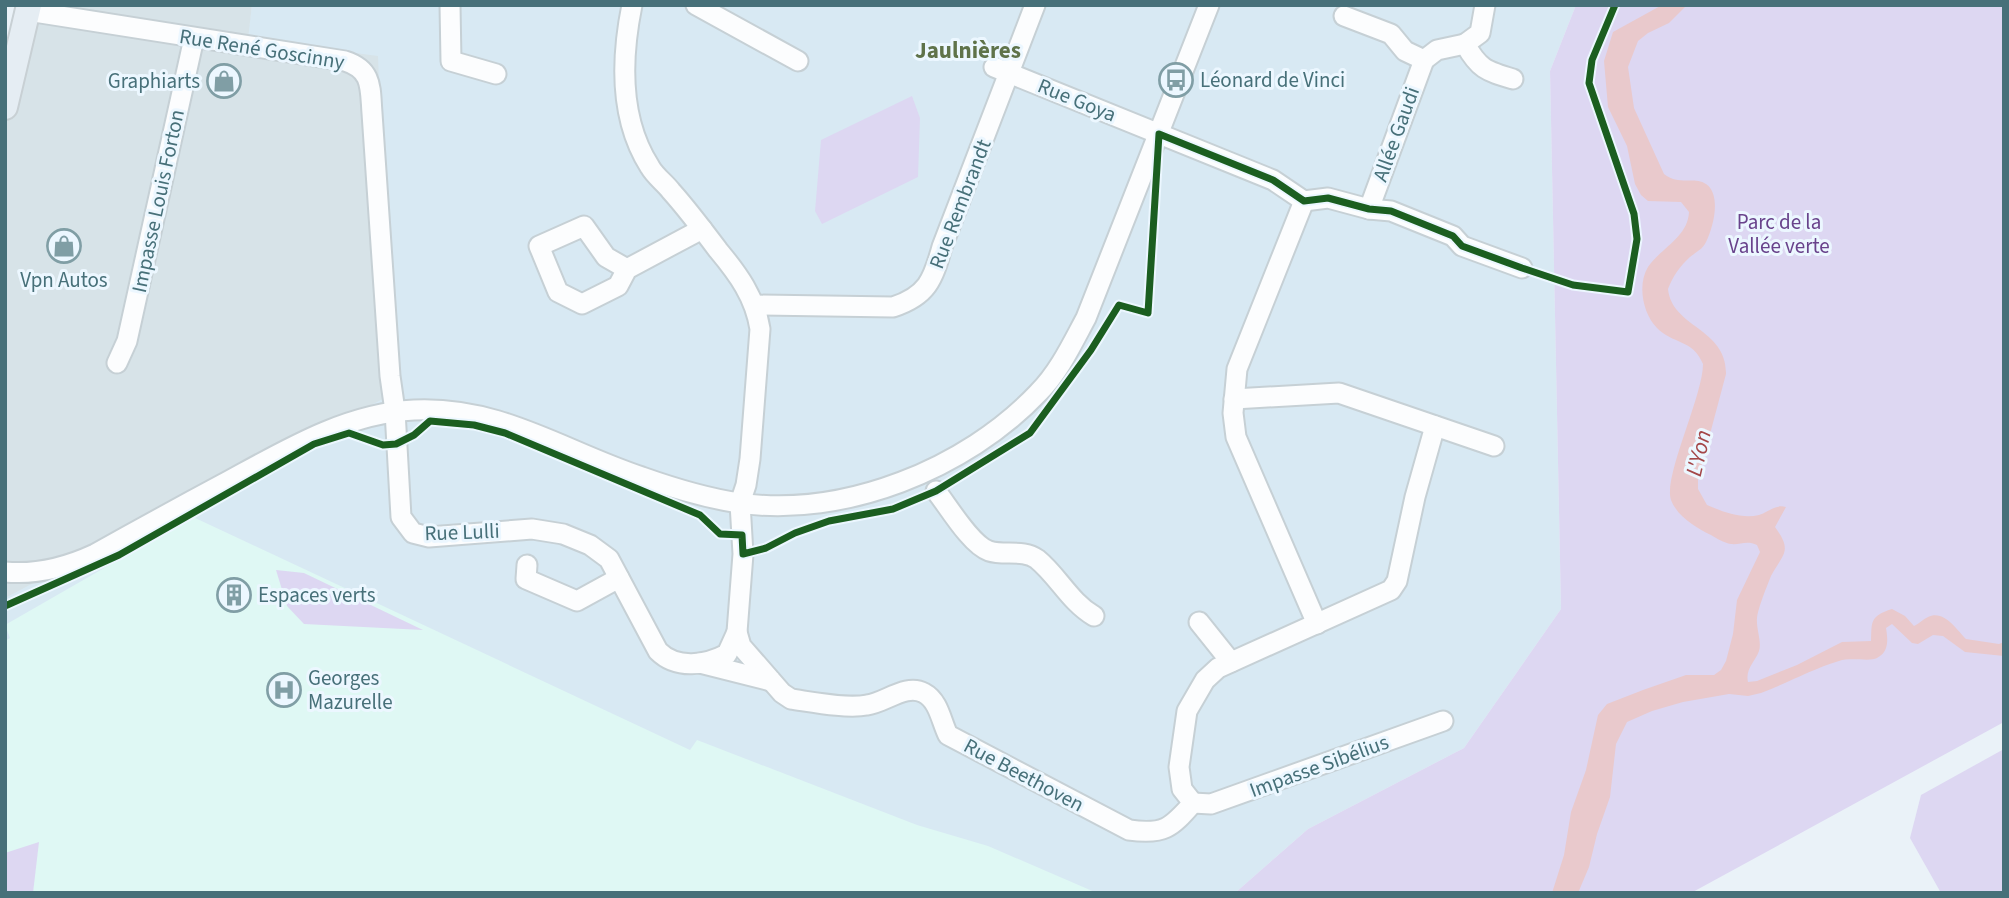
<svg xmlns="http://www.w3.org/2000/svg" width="2009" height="898" font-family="'Source Sans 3',sans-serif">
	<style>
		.residential { fill: #d8e9f3 }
		.industrial { fill: #d7e3e8 }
		.medical { fill: #dff8f4 }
		.green { fill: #ddd7f2 }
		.water { fill: #e9c9cc }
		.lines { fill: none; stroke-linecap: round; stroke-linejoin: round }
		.minor-casing { stroke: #c6d0d5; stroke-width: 23 }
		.major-casing { stroke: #c8d0d4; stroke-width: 28 }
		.minor { stroke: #fcfdfe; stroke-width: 19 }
		.major { stroke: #e5edf3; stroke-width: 24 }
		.cycleway-casing { stroke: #ecf7ff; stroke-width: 11 }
		.cycleway { stroke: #1b5e20; stroke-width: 7 }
		.labels { text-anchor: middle; stroke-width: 6; stroke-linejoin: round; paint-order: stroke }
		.street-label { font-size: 21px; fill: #477079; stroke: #ecf7ff }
		.poi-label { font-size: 21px; fill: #477079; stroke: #ecf7ff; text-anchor: start }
		.park-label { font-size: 21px; fill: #69438c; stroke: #ecf7ff }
		.neighbourhood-label { font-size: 23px; font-weight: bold; fill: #5f734a; stroke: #ecf7ff }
		.water-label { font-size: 23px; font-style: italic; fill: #a44749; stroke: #ecf7ff }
	</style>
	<rect width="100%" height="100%" fill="#eaf2f8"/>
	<!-- residential -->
	<path class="residential" d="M252 5H1576L1550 71 1561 609 1464 748 1308 829 1235 893H5V598L247 39Z"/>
	<!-- industrial -->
	<path class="industrial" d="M15 5H252L248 39 378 56 390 376 394 393 5 598V51Z"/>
	<!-- medical -->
	<path class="medical" d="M193 517 690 750 697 740 917 825 988 846 1097 893H5V641L10 638 5 625Z"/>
	<!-- green -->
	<g class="green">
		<path d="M1576 5H2004V722L1691 893H1235L1308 829 1464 748 1561 609 1550 71Z"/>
		<path d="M912 96 920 118 918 177 822 224 815 211 821 140Z"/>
		<path d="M276 570 304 573 423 630 304 624 287 606Z"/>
		<path d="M2004 749V893H1941L1910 838 1921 795Z"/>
		<path d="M39 842 33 893H5V853Z"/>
	</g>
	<!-- water -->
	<path class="water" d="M1662 5H1687L1669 23 1648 33 1638 41 1628 67 1634 108 1664 174C1679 186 1694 176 1706 184 1722 195 1713 228 1706 242 1703 249 1696 252 1690 257 1680 266 1673 276 1668 289 1672 328 1727 328 1726 374L1698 479V489L1707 505C1723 512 1742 519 1759 515 1769 512 1775 504 1786 507L1775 527C1793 552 1783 553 1771 576 1767 586 1758 608 1757 618 1756 629 1762 642 1759 651 1755 662 1745 669 1748 682L1757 681 1797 665 1842 642 1871 641C1872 623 1869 616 1892 609L1905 616 1914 626C1919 624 1923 619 1928 617 1944 609 1957 630 1966 639L1999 644 2004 642V656L1965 652 1943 636 1933 635 1918 644 1912 643 1892 624 1886 628C1888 640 1889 652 1877 658 1870 662 1851 657 1839 661 1812 669 1788 683 1761 693L1748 696 1729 694 1683 702 1652 711 1627 722 1616 744 1610 797 1597 834 1589 867 1578 893H1552L1564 855 1571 812 1586 770 1598 715 1607 704 1643 690 1686 675H1714L1721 670 1726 661 1733 634 1737 600 1760 552 1757 545C1747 540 1740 545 1731 544 1724 543 1716 538 1711 535 1696 528 1677 516 1671 500 1663 477 1703 396 1703 364 1693 339 1672 344 1657 328 1643 314 1637 285 1648 267 1661 248 1688 237 1689 212L1681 202 1648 201 1641 195 1635 184 1627 146 1608 107 1604 61 1613 32Z"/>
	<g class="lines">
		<!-- minor casing -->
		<g class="minor-casing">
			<g id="minor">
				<path d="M450 5 451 61 496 74"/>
				<path d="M632 5C621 59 619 119 650 167 655 176 665 183 671 191 688 210 703 230 718 250 738 274 755 297 760 329L750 459 746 485 740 503 743 554 737 632 741 646 782 693 791 699C812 702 847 709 867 705 885 703 906 683 924 693 939 701 941 721 948 735L1129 830C1164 835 1171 828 1193 803"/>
				<path d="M696 5 798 61"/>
				<path d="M28 11 345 61C373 70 370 88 372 113L390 376 395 411 401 517 413 533 429 537 532 529 563 534 590 545 609 559 658 651C677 670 706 665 727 654L737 632"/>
				<path d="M1344 16 1391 34 1405 51 1424 60 1437 50 1465 44C1479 69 1486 71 1513 79"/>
				<path d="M1465 44 1480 33 1485 5"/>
				<path d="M994 67 1273 180 1304 201"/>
				<path d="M1304 201 1237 369 1233 413 1236 437 1317 624"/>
				<path d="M1304 201 1328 198 1369 209 1391 211 1453 236 1462 246 1522 268"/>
				<path d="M1369 209 1424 60"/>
				<path d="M627 269 606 257 584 226 539 246 558 292 582 304 618 286 627 269 702 229"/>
				<path d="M755 305 893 307C927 296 933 280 942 247L1035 5"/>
				<path d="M117 363 127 341 194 38"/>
				<path d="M1234 399 1339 393 1494 446"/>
				<path d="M936 491C948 506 971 545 989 551 1004 556 1023 549 1037 559 1058 576 1070 602 1094 616"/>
				<path d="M527 565 526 579 577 601 619 578"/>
				<path d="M5 572C37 575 67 567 95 554 138 530 180 507 223 484 282 452 345 413 414 410 501 406 563 451 642 477 673 488 706 498 739 503 844 518 966 469 1038 393 1059 372 1072 344 1086 318L1209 5"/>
				<path d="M1199 622 1231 662"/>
				<path d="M700 663 771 681"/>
				<path d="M1193 803 1182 789 1179 767 1187 711 1205 680 1218 668 1391 590 1397 581 1415 497 1435 426"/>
				<path d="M1193 803 1211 804 1443 721"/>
			</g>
		</g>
		<!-- major casing -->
		<g class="major-casing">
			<path id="major" d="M5 107 29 5"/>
		</g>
		<!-- minor -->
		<use href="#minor" class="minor"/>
		<!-- major -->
		<use href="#major" class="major"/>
		<!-- cycleway casing -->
		<g class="cycleway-casing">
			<path id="cycleway" d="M5 606 119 555 314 444 349 433 383 445 396 444 414 435 430 421 474 425 505 433 700 515 720 534 742 535 743 554 766 548 795 533 829 521 893 509 936 491 1030 433 1091 350 1119 305 1148 313 1159 134 1273 180 1304 201 1328 198 1369 209 1391 211 1453 236 1462 246 1522 268 1573 285 1628 292 1637 239 1634 214 1589 83 1592 60 1615 5"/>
		</g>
		<!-- cycleway -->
		<use href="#cycleway" class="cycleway"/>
	</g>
	<!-- icons -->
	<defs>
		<g id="bus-ring" transform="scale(1.75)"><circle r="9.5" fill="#ecf7ff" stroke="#809ea5" stroke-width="1.5"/><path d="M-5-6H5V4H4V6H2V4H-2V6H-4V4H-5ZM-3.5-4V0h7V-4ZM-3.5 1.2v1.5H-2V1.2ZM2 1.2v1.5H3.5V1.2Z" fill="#809ea5"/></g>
		<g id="shop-ring" transform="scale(1.75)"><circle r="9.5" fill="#ecf7ff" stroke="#809ea5" stroke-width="1.5"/><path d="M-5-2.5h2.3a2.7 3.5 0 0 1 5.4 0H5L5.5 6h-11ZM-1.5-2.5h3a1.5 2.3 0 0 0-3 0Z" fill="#809ea5"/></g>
		<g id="building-ring" transform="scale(1.75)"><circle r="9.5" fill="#ecf7ff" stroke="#809ea5" stroke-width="1.5"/><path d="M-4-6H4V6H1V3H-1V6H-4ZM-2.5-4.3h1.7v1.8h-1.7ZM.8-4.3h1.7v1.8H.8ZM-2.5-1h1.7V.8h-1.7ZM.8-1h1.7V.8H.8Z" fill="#809ea5"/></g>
		<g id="hospital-ring" transform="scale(1.75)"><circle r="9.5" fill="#ecf7ff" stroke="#809ea5" stroke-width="1.5"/><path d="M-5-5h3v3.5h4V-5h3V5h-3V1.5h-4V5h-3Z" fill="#809ea5"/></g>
	</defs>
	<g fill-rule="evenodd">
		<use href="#bus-ring" x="1176" y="80"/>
		<use href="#shop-ring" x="224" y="81"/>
		<use href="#shop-ring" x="64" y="246"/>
		<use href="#building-ring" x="234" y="595"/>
		<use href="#hospital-ring" x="284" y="690"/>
	</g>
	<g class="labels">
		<!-- street labels -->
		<g class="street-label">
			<text transform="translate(262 49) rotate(9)" y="7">Rue René Goscinny</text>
			<text transform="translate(1077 100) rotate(22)" y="7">Rue Goya</text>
			<text transform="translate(1396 134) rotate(-70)" y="7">Allée Gaudi</text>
			<text transform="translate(158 201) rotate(-78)" y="7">Impasse Louis Forton</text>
			<text transform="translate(960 204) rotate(-69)" y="7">Rue Rembrandt</text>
			<text transform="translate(462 532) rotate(-2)" y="7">Rue Lulli</text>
			<text transform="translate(1319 766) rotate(-20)" y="7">Impasse Sibélius</text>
			<text transform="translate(1024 775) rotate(28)" y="7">Rue Beethoven</text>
		</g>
		<!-- poi labels -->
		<g class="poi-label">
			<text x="1200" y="87">Léonard de Vinci</text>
			<text x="200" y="88" text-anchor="end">Graphiarts</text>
			<text x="64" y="287" text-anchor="middle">Vpn Autos</text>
			<text x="258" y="602">Espaces verts</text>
			<text x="308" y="685">Georges<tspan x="308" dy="24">Mazurelle</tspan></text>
		</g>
		<!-- park labels -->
		<g class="park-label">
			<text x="1779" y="229">Parc de la<tspan x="1779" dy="24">Vallée verte</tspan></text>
		</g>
		<!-- neighbourhood labels -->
		<g class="neighbourhood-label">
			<text x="968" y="58">Jaulnières</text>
		</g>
		<!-- water labels -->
		<g class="water-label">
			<text transform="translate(1698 453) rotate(-77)" y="8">L'Yon</text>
		</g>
	</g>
	<!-- border -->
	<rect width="2009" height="898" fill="none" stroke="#477079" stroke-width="14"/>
</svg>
